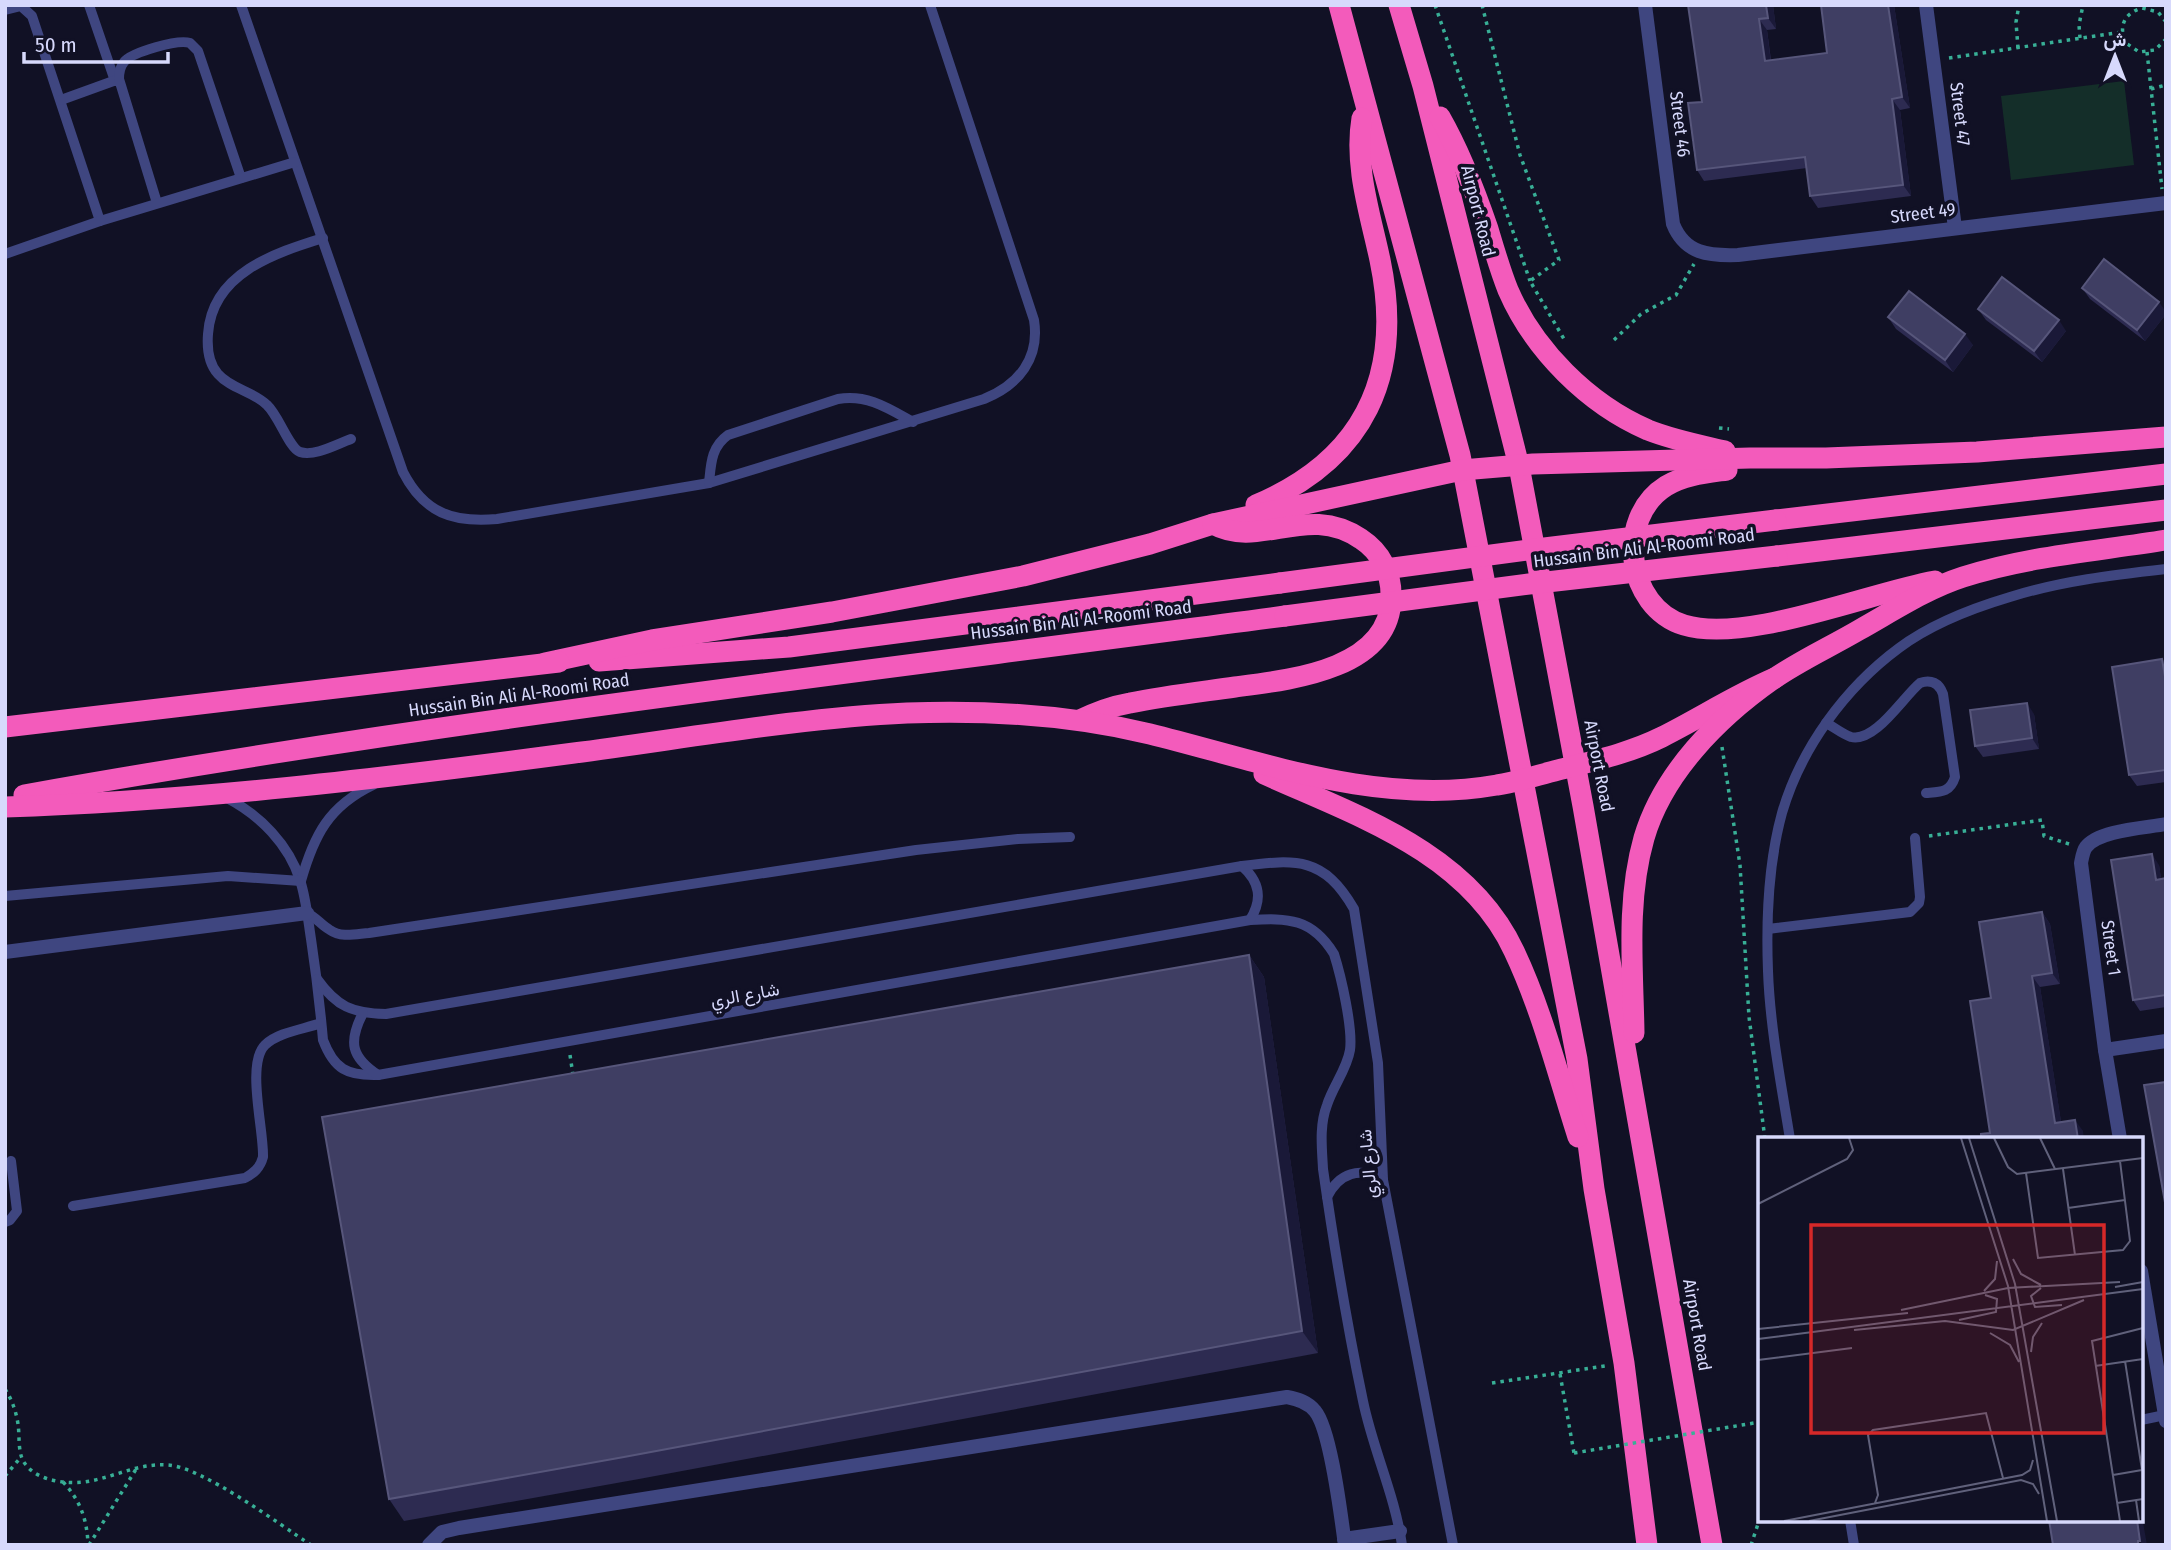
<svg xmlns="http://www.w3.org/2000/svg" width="2171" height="1550" font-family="'Fira Sans Condensed',Vazirmatn,sans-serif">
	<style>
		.green { fill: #142e29 }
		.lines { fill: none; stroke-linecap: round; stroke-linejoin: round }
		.path { stroke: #38af96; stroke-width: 3.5; stroke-dasharray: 3.5 5; stroke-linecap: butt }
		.lane { stroke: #3f4680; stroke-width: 10 }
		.street { stroke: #3f4680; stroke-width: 14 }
		.highway { stroke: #f35bbb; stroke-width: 21 }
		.path-bridge { stroke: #38af96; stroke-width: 3.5; stroke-dasharray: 3.5 5; stroke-linecap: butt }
		.highway-bridge { stroke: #f35bbb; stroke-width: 21 }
		.wall { fill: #2d2b51 }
		.shaded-wall { fill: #1a1938 }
		.building { fill: #3f3e63; stroke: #57567b; stroke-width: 2 }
		.labels { text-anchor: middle; stroke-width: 7; stroke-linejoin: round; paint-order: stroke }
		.street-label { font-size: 18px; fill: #d7d9fc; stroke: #111125 }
		.inset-road { fill: none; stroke: #60617b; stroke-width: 2 }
		.view { fill: #d62828; fill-opacity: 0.15; stroke: #d62828; stroke-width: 3.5 }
		.inset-edge { fill: none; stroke: #d7d9fc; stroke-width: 3.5 }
	</style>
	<rect width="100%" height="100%" fill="#111125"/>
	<!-- green -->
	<path class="green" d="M2124 81 2134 165 2011 180 2001 96Z"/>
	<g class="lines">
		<!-- path -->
		<g class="path">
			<path d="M1435 5 1530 281"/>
			<path d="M1482 5 1520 155 1559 260 1530 281 1564 339"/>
			<path d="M2166 22 2158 12 2142 8C2124 13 2118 27 2126 43L2139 52 2155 50 2166 39"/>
			<path d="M2080 38 2079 25 2083 5"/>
			<path d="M2018 48 2016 22 2019 5"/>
			<path d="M2147 52 2162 189"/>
			<path d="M1949 58 2122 32"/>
			<path d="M2151 89 2166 85"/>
			<path d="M1614 340 1641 314 1676 295 1694 264"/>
			<path d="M1719 428 1729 429"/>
			<path d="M1722 747 1740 865 1749 1017 1765 1139"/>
			<path d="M1929 836 2042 820 2044 836 2069 844"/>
			<path d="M570 1055 573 1075"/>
			<path d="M1560 1374 1574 1453"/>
			<path d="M1492 1383 1605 1366"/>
			<path d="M5 1389C12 1400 16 1411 18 1424 20 1436 17 1455 26 1465 39 1482 71 1485 90 1481 117 1476 139 1463 168 1465 202 1467 279 1524 311 1545"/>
			<path d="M5 1476 21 1457"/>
			<path d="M63 1482C80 1500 87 1519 88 1544"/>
			<path d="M89 1545 138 1466"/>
			<path d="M1751 1545 1760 1518"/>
		</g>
		<!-- lane -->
		<g class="lane">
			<path d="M89 5 115 81"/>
			<path d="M241 5 403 472C424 513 453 523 497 519L709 483 984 399C1019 385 1040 358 1034 320L930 5"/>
			<path d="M5 10 21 6 32 16 100 221"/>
			<path d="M61 100 119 79"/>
			<path d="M157 203 119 79C119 73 120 67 124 62 132 52 178 39 190 43L198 51 241 178"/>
			<path d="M323 238C275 253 212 273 208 334 207 347 208 363 218 374 231 389 253 391 267 405 279 416 289 448 300 452 314 457 337 444 351 439"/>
			<path d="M5 254 100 221 295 162"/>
			<path d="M709 483C711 464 711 447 728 435L838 399C867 394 888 408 913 422"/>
			<path d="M1826 723C1834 727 1842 734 1851 737 1875 743 1903 697 1920 683 1931 679 1939 683 1943 694L1955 777C1950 793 1940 792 1926 793"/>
			<path d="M227 798C260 815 289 845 300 880 306 898 308 920 311 939 316 972 320 1006 323 1040 334 1069 347 1076 378 1075L1250 920C1288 918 1312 918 1334 954 1341 976 1353 1028 1350 1050 1347 1069 1333 1086 1327 1105 1319 1126 1322 1148 1323 1169 1334 1246 1347 1325 1363 1401 1373 1450 1395 1495 1402 1545"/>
			<path d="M1242 866C1260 882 1263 899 1250 920"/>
			<path d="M301 881C314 835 329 806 373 785"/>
			<path d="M5 896 228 876 301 881"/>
			<path d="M307 913C317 918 321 925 330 930 341 938 356 934 369 933L916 850 1018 839 1070 837"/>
			<path d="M1768 929 1910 912 1919 903 1920 897 1915 838"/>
			<path d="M317 979C337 1007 352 1013 386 1014L1242 866C1297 859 1324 857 1354 909L1378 1063 1383 1180 1453 1545"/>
			<path d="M363 1013C348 1042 351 1057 378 1075"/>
			<path d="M1790 1139C1781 1083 1770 1027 1768 971 1766 919 1768 864 1782 813 1801 748 1845 688 1899 648 1931 624 1973 608 2010 597 2061 581 2113 575 2166 569"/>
			<path d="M1327 1197C1339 1173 1360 1166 1383 1180"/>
			<path d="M73 1206 245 1178C254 1173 260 1168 263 1157 264 1130 246 1064 265 1045 278 1032 305 1029 321 1023"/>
			<path d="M5 1222 10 1220 17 1211 11 1161"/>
			<path d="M2141 1420 2165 1415"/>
			<path d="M1850 1520 1854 1545"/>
		</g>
		<!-- street -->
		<g class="street">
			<path d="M1645 5 1673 224C1685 254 1709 256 1738 255L2166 203"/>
			<path d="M1926 5 1955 228"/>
			<path d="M5 952 307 913"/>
			<path d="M2105 1050 2166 1041"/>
			<path d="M2120 1139 2105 1050 2081 863C2082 858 2083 851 2086 847 2099 830 2146 828 2166 824"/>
			<path d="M2141 1271 2166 1421"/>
			<path d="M1344 1539 1400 1531"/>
			<path d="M429 1545 442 1532 459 1528 1287 1397C1298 1399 1308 1402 1315 1411 1331 1430 1341 1517 1345 1545"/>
		</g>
		<!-- highway -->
		<g class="highway">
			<path d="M1339 5 1460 455 1577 1059 1594 1189 1624 1363 1647 1545"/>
			<path d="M1399 5 1423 86 1519 466 1583 806 1712 1545"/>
			<path d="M1440 117C1460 152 1475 191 1488 229 1494 249 1500 270 1508 290 1534 350 1588 404 1648 430 1673 440 1699 445 1725 451"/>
			<path d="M1727 470C1706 473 1684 475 1666 486 1615 518 1626 607 1684 625 1746 644 1868 593 1935 581"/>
			<path d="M1256 505C1365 459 1404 375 1380 260 1370 213 1354 166 1362 118"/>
			<path d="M1776 520 2166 474"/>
			<path d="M1777 556 2166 510"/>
			<path d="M599 661 789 647 1280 583"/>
			<path d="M545 663 652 640 832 612 1023 576 1150 544 1213 524 1462 470 1533 464 1750 458H1826L1977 452 2166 437"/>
			<path d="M1080 720C1096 712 1113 706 1130 703 1165 696 1200 692 1235 687 1289 680 1390 670 1391 598 1392 574 1381 552 1361 539 1307 502 1260 550 1213 524"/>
			<path d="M5 727 559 662"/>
			<path d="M1264 774C1355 815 1468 852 1514 951 1542 1010 1558 1075 1578 1137"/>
			<path d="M24 795C442 720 864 672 1285 616"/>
			<path d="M5 807C196 801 385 778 574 753 682 739 798 718 907 713 988 710 1071 715 1150 734 1263 762 1379 806 1497 785 1518 782 1538 775 1558 770 1593 761 1630 753 1662 737 1700 718 1735 695 1775 678"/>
			<path d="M1634 1033C1633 968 1626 901 1644 838 1663 773 1718 718 1772 680 1799 661 1830 647 1859 630 1893 611 1926 589 1963 577 2028 556 2099 551 2166 540"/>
		</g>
		<!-- path-bridge -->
		<path class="path-bridge" d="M1574 1453 1760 1422"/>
		<!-- highway-bridge -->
		<g class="highway-bridge">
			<path d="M1280 583 1528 550 1776 520"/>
			<path d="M1285 616 1529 584 1777 556"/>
		</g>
	</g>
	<!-- wall -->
	<g class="wall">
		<path d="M1688 5H1773L1776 29 1767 30 1771 60 1827 53 1821 5H1894L1910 108 1900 110 1911 196 1818 208 1810 196 1807 168 1704 181 1697 170 1702 102Z"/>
		<path d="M2082 288 2166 312V314L2145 341 2090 299Z"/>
		<path d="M1978 309 2066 331 2042 362 1986 320Z"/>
		<path d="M1888 317 1973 345 1953 372 1896 329Z"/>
		<path d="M2162 659 2166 664V782L2137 786 2129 775Z"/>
		<path d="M2034 714 2039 749 1983 757 1975 746Z"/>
		<path d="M2159 865 2161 879 2166 878V1007L2140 1011 2133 1000Z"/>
		<path d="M2042 912 2050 924 2060 984 2040 987 2061 1122 2083 1131 1990 1133 1991 998Z"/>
		<path d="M1249 955 1264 977 1318 1353 639 1479 404 1521 389 1499Z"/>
	</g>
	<!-- shaded-wall -->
	<g class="shaded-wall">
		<path d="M1766 5H1773L1776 29 1768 18Z"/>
		<path d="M1888 5H1894L1910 108 1902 97Z"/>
		<path d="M1759 19 1767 30 1772 72 1765 61Z"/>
		<path d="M1892 99 1900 110 1911 196 1903 185Z"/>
		<path d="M2159 302 2166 312V314L2145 341 2137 330Z"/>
		<path d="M2059 320 2066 331 2042 362 2034 351Z"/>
		<path d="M1965 334 1973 345 1953 372 1945 360Z"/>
		<path d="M2162 659 2166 664V682Z"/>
		<path d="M2027 703 2034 714 2039 749 2032 738Z"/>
		<path d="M2152 854 2159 865 2163 891 2156 880Z"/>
		<path d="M2042 912 2050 924 2060 984 2052 973Z"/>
		<path d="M1249 955 1264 977 1318 1353 1302 1331Z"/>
		<path d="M2032 976 2040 987 2063 1134 2055 1123Z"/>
		<path d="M2075 1120 2083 1131 2084 1139H2078Z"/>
		<path d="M2141 1511 2147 1545H2143L2140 1541 2137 1520H2141Z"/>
	</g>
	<!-- building -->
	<g class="building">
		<path d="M1688 5H1766L1768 18 1759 19 1765 61 1827 53 1821 5H1888L1902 97 1892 99 1903 185 1810 196 1805 157 1697 170 1688 103 1702 102Z"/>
		<path d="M2104 259 2159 302 2137 330 2082 288Z"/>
		<path d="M2002 277 2059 320 2034 351 1978 309Z"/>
		<path d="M1909 291 1965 334 1945 360 1888 317Z"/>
		<path d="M2162 659 2166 682V770L2129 775 2112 667Z"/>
		<path d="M2027 703 2032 738 1975 746 1970 710Z"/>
		<path d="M2152 854 2156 880 2166 878V995L2133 1000 2111 860Z"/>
		<path d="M2042 912 2052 973 2032 976 2042 1040 2055 1123 2075 1120 2078 1139H1981V1134L1990 1133 1970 1001 1991 998 1979 922Z"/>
		<path d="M1249 955 1302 1331 624 1457 389 1499 322 1117Z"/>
		<path d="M2166 1082V1208L2144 1085Z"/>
		<path d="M2049 1520H2137L2140 1541H2138V1545H2053Z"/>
	</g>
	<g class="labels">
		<!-- street labels -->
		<g class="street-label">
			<text transform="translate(1960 114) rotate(83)" y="6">Street 47</text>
			<text transform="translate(1680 124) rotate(83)" y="6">Street 46</text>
			<text transform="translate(1478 211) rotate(76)" y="6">Airport Road</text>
			<text transform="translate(1923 213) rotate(-7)" y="6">Street 49</text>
			<text transform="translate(1644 548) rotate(-7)" y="6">Hussain Bin Ali Al-Roomi Road</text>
			<text transform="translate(1081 620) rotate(-7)" y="6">Hussain Bin Ali Al-Roomi Road</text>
			<text transform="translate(519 695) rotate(-8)" y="6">Hussain Bin Ali Al-Roomi Road</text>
			<text transform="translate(1599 766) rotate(79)" y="6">Airport Road</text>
			<text transform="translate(2111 948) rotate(82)" y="6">Street 1</text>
			<text transform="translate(745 995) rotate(-10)" y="6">شارع الري</text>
			<text transform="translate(1368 1164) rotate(-95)" y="6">شارع الري</text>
			<text transform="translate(1697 1325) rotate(80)" y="6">Airport Road</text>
		</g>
	</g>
	<!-- overview -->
	<g transform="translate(1758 1137)">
		<rect width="385" height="385" fill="#111125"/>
		<path class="inset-road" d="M203 1 250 149 289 384M211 1 257 147 299 384M236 1 250 30 259 37 385 21M282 1 297 32M305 32 317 118M268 36 280 121 365 113 372 104 362 24M0 67 89 22 95 13 91 1M310 71 367 63M255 122 263 137 283 148M357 150 385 145M283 151 273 159 277 170 304 168M226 154 237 142 239 124M143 173 250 151 362 145M201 183 238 175 239 162 227 158M0 192 150 176M96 193 187 184 255 193 326 163M232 196 252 208 261 225M0 202 385 152M273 215 275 200 284 186M0 223 94 211M367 224 384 333M337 229 385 222M355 338 384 333M378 363 381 384M117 366 120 358 110 298 115 293 228 276 245 341M359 366 385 362M26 384 264 338 272 333 275 323M51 384 263 343 275 347 281 357M362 384 334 204 385 191"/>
		<path class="view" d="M53 88H346V296H53Z"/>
		<rect width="385" height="385" class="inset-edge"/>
	</g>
	<!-- border -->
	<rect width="2171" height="1550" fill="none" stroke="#d7d9fc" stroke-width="14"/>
	<!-- north arrow -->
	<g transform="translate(2115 56)" stroke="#111125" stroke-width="5" paint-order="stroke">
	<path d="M0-5L12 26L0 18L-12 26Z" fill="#d7d9fc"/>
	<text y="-10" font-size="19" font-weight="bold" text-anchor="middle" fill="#d7d9fc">ش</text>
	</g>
	<!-- scale -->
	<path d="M24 52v10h144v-10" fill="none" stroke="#d7d9fc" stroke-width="3.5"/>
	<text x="35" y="52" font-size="21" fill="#d7d9fc" stroke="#111125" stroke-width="5" paint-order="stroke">50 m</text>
</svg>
